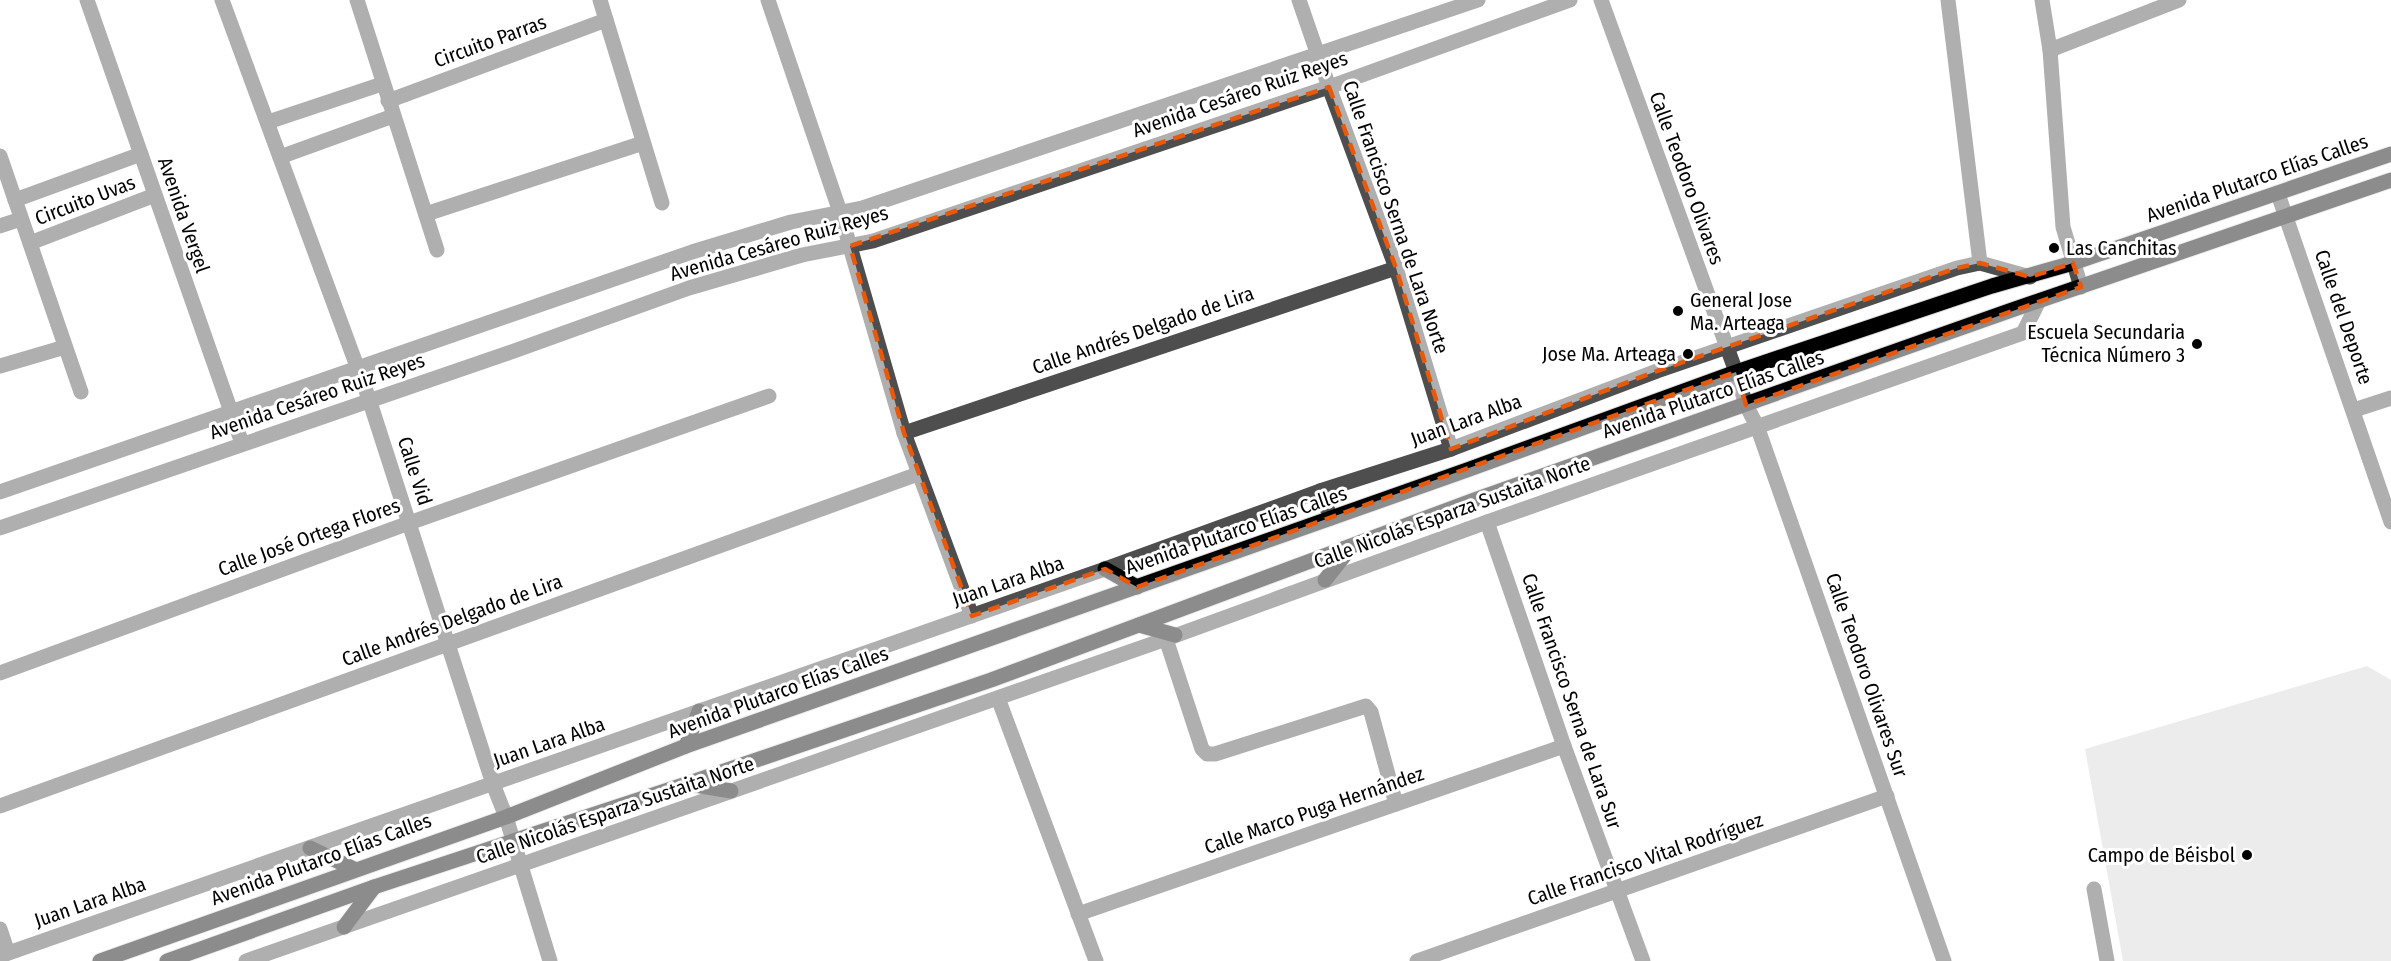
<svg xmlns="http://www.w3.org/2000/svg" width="2391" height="961" font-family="'Fira Sans Condensed',sans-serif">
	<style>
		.green { fill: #d5d5d5 }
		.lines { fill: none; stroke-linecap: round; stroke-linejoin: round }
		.major-casing { stroke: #dbdbdb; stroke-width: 17 }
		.minor { stroke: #4e4e4e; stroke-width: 15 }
		.major { stroke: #000; stroke-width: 15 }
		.marked { fill: none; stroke: #e8590c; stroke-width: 4.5; stroke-dasharray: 12 8; stroke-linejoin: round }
		.poi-dot { fill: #000; stroke: #fff; stroke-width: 2 }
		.labels { text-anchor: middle; stroke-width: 6; stroke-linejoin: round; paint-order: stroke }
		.street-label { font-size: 20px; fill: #000; stroke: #fff }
		.poi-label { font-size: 20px; fill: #000; stroke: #fff; text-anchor: end }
	</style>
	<rect width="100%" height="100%" fill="#fff"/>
	<!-- green -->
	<path class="green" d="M2367 666 2391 680V961H2123L2085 749Z"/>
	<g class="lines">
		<!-- major casing -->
		<g class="major-casing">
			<g id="major">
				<path d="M1105 569 1137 587"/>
				<path d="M1325 580 1351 547"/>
				<path d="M1139 625 1175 635"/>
				<path d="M686 746 699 711"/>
				<path d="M689 784 731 791"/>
				<path d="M310 848 354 869"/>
				<path d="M344 927 374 887"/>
				<path d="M100 961 506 817 686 746 1467 470 1736 372 1992 286 2073 263 2391 154"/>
				<path d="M167 961 374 887 686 784 991 680 1477 499 2009 311 2391 180"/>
			</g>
		</g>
		<!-- minor -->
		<g class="minor">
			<path d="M87 0 242 443"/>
			<path d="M222 0 369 399 493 784 506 817 550 961"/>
			<path d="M357 0 437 250"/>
			<path d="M600 0 662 203"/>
			<path d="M768 0 840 212 904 433 972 616"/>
			<path d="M1299 0 1329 87 1396 268 1451 449"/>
			<path d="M1601 0 1736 372 1746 405 1757 426 1944 961"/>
			<path d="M1948 0 1980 263"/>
			<path d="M2042 0 2050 50 2063 227 2081 287"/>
			<path d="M2050 50 2179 0"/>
			<path d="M388 101 606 20"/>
			<path d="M268 122 382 84"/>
			<path d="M0 156 81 392"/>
			<path d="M280 157 393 116"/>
			<path d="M2278 194 2391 522"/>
			<path d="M15 200 141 154"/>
			<path d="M426 214 643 143"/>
			<path d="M0 226 21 219"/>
			<path d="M30 243 155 195"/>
			<path d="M0 366 65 347"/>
			<path d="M2354 410 2391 398"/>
			<path d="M904 433 1396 268"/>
			<path d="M1320 491 1331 518"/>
			<path d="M0 492 692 252 791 222 862 208 1478 0"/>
			<path d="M1487 522 1564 746 1643 961"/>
			<path d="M0 528 514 351 689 288 802 255 873 241 1329 87 1570 0"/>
			<path d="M1166 639 1202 749 1207 754H1215L1366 706 1371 712 1396 804"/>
			<path d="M0 673 409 523 769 396"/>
			<path d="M998 698 1096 961"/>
			<path d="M0 806 918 474"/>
			<path d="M2094 889 2107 961"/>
			<path d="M1078 914 1564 746"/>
			<path d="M0 929 8 953"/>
			<path d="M0 956 1105 569 1320 491 1451 449 1657 371 1957 268 1980 263 2030 277"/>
			<path d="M246 961 1166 639 1487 522 2023 333 2039 301"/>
			<path d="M1417 961 1887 796"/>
		</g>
		<!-- major -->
		<use href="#major" class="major"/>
	</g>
	<!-- marked area -->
	<path d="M0 0H2391V961H0ZM1329 87 1396 268 1451 449 1657 371 1957 268 1980 263 2030 277 2073 263 2081 287 1746 405 1736 372 1137 587 1105 569 972 616 904 433 850 246Z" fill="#fff" fill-opacity=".55" fill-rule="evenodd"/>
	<path class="marked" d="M1329 87 1396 268 1451 449 1657 371 1957 268 1980 263 2030 277 2073 263 2081 287 1746 405 1736 372 1137 587 1105 569 972 616 904 433 850 246Z"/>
	<!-- markers -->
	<g class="poi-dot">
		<circle cx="2054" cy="248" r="6"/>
		<circle cx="1678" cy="311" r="6"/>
		<circle cx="2197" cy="344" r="6"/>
		<circle cx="1688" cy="354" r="6"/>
		<circle cx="2247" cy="855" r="6"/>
	</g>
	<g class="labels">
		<!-- street labels -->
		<g class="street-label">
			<text transform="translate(490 41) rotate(-20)" y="7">Circuito Parras</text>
			<text transform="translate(1240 94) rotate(-19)" y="7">Avenida Cesáreo Ruiz Reyes</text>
			<text transform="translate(1687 178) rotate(70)" y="7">Calle Teodoro Olivares</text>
			<text transform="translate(2257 178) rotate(-19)" y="7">Avenida Plutarco Elías Calles</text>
			<text transform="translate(85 200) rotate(-21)" y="7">Circuito Uvas</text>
			<text transform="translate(184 215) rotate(71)" y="7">Avenida Vergel</text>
			<text transform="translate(1396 217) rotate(71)" y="7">Calle Francisco Serna de Lara Norte</text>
			<text transform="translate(779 243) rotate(-16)" y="7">Avenida Cesáreo Ruiz Reyes</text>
			<text transform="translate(2344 317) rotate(71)" y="7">Calle del Deporte</text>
			<text transform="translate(1143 330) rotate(-19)" y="7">Calle Andrés Delgado de Lira</text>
			<text transform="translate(1713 394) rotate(-19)" y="7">Avenida Plutarco Elías Calles</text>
			<text transform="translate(317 396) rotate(-19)" y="7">Avenida Cesáreo Ruiz Reyes</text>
			<text transform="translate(1466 420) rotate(-20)" y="7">Juan Lara Alba</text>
			<text transform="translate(415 471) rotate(72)" y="7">Calle Vid</text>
			<text transform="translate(1452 512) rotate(-20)" y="7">Calle Nicolás Esparza Sustaita Norte</text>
			<text transform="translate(1236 530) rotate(-19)" y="7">Avenida Plutarco Elías Calles</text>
			<text transform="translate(309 537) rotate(-20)" y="7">Calle José Ortega Flores</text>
			<text transform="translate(1008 581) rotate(-19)" y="7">Juan Lara Alba</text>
			<text transform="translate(452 620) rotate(-20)" y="7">Calle Andrés Delgado de Lira</text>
			<text transform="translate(1867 675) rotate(71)" y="7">Calle Teodoro Olivares Sur</text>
			<text transform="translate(778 692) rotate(-20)" y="7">Avenida Plutarco Elías Calles</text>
			<text transform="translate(1572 701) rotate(71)" y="7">Calle Francisco Serna de Lara Sur</text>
			<text transform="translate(549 742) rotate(-19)" y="7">Juan Lara Alba</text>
			<text transform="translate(615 810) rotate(-19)" y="7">Calle Nicolás Esparza Sustaita Norte</text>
			<text transform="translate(1314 810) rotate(-19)" y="7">Calle Marco Puga Hernández</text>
			<text transform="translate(321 859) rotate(-20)" y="7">Avenida Plutarco Elías Calles</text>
			<text transform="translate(1645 859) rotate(-19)" y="7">Calle Francisco Vital Rodríguez</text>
			<text transform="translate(90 902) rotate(-19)" y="7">Juan Lara Alba</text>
		</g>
		<!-- poi labels -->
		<g class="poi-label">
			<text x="2066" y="255" text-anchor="start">Las Canchitas</text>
			<text x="1690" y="307" text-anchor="start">General Jose<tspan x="1690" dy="23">Ma. Arteaga</tspan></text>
			<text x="2185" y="339">Escuela Secundaria<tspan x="2185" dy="23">Técnica Número 3</tspan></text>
			<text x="1676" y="361">Jose Ma. Arteaga</text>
			<text x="2235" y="862">Campo de Béisbol</text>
		</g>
	</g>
</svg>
